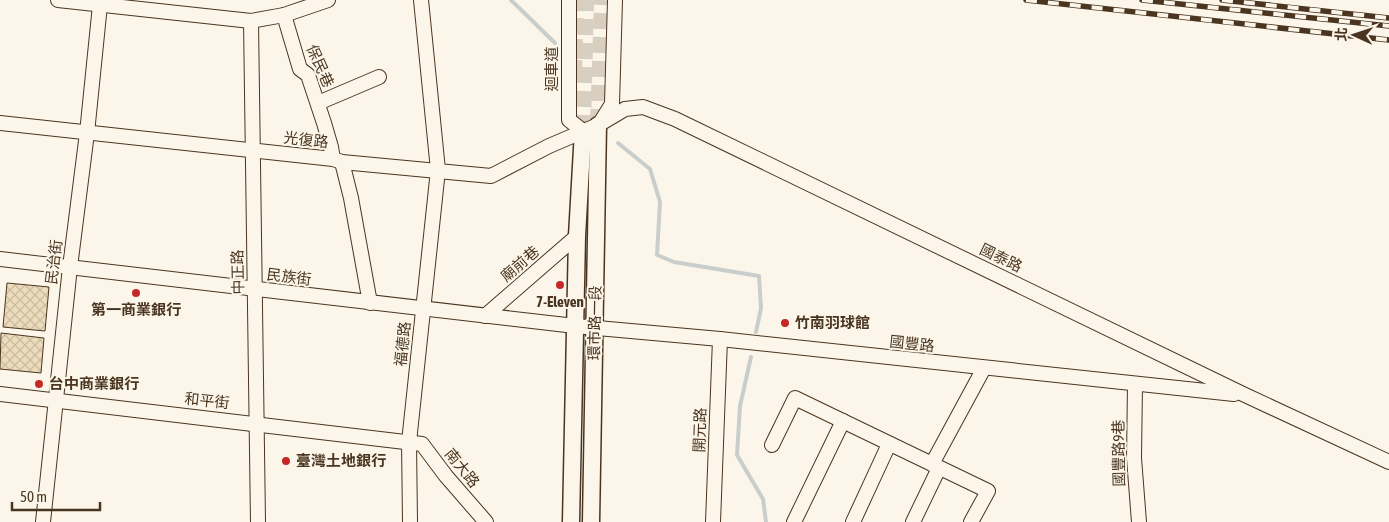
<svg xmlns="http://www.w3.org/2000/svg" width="1389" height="522" font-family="'Asap Condensed','Noto Sans TC',sans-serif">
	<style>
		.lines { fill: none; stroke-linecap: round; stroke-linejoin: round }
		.stream { stroke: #c9cecd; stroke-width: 4 }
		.building { fill: url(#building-cross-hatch); stroke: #4a3520 }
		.minor-tunnel { stroke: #d8cfc1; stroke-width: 14; stroke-dasharray: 14 7; stroke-linecap: butt }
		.major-tunnel { stroke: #d8cfc1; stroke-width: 16; stroke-dasharray: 16 8; stroke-linecap: butt }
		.minor-casing { stroke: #4a3520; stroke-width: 16 }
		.major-casing { stroke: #4a3520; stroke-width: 19 }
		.minor { stroke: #fbf6e9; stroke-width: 14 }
		.major { stroke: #fbf6e9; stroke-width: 16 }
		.rail-casing { stroke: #4a3520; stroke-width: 5.5 }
		.rail { stroke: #fbf6e9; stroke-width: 4; stroke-dasharray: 11; stroke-linecap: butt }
		.poi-dot { fill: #c62828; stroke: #fbf6e9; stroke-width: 2 }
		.labels { text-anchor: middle; stroke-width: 4; stroke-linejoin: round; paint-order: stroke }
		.street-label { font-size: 15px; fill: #4a3520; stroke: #fbf6e9 }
		.poi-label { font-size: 15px; font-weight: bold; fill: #4a3520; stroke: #fbf6e9; text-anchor: start }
	</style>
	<defs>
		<pattern id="building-cross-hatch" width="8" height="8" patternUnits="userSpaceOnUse" patternTransform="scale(1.25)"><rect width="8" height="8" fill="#ecdcbc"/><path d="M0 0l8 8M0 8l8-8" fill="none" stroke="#ccbda1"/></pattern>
	</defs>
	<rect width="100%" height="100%" fill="#fbf6e9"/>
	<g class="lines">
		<!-- stream -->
		<g class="stream">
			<path d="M511 0 555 43"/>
			<path d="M618 143 650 169 660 202 657 255 674 262 759 276 761 308 756 332"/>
			<path d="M751 357 740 406 737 455 763 499 766 522"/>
		</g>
	</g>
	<!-- building -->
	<g class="building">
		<path d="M7 283 49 287 45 331 3 327Z"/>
		<path d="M1 333 44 338 41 373 0 369Z"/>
	</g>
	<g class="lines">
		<!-- minor-tunnel -->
		<path class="minor-tunnel" d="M575 74 577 0"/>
		<!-- major-tunnel -->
		<g class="major-tunnel">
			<path d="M598 125 602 0"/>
			<path d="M583 131 586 0"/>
		</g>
		<!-- minor casing -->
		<g class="minor-casing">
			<g id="minor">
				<path d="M58 0 251 21 284 15 328 0"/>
				<path d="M569 0V120L583 131"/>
				<path d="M284 15 300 69 308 75 324 123 331 147 333 159"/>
				<path d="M251 21 258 522"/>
				<path d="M318 103 379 77"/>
				<path d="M602 120 612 104 615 0"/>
				<path d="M0 123 333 159 342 162 491 176 549 146 598 125 625 109 643 107 675 119 1245 395 1389 462"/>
				<path d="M342 162 351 198 370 303"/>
				<path d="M0 259 575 326 720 339 1234 394"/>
				<path d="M485 316 577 236"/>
				<path d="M1135 384 1134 458 1139 522"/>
				<path d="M0 394 422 444 446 476 486 522"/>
				<path d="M772 445 795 398 988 491 971 522"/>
				<path d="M932 464 984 368"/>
				<path d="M43 522 70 267 87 133 100 5"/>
				<path d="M410 522 409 442 438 170 421 0"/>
				<path d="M713 522 720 339"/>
				<path d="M794 522 843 421"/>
				<path d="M853 522 889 444"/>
				<path d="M913 522 939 468"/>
			</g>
		</g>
		<!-- major casing -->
		<g class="major-casing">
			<g id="major">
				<path d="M571 522 577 236 583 131"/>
				<path d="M591 522 598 125"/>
			</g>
		</g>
		<!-- minor -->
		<use href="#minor" class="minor"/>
		<!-- major -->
		<use href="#major" class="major"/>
		<!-- rail casing -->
		<g class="rail-casing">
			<g id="rail">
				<path d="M1026 0 1389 40"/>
				<path d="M1142 0 1389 26"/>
				<path d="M1222 0 1389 18"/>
			</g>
		</g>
		<!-- rail -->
		<use href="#rail" class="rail"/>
	</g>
	<!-- markers -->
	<g class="poi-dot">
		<circle cx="560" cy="285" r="5"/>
		<circle cx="136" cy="293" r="5"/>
		<circle cx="785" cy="323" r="5"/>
		<circle cx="39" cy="384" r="5"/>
		<circle cx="286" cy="461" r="5"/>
	</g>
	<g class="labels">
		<!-- street labels -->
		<g class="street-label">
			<text transform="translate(320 66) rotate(66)" y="5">保民巷</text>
			<text transform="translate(552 69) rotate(-90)" y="5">迴車道</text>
			<text transform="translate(306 140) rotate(6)" y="5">光復路</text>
			<text transform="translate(1001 258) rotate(26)" y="5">國泰路</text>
			<text transform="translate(54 262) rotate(-83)" y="5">民治街</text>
			<text transform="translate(520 264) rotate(-41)" y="5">廟前巷</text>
			<text transform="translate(238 272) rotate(-91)" y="5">中正路</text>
			<text transform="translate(289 277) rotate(7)" y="5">民族街</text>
			<text transform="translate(595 323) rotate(-89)" y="5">環市路一段</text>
			<text transform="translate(403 344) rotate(-84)" y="5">福德路</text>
			<text transform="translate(912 344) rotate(6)" y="5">國豐路</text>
			<text transform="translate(207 401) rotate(6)" y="5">和平街</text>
			<text transform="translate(700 430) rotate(-88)" y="5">開元路</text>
			<text transform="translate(1119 453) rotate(-91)" y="5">國豐路9巷</text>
			<text transform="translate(462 468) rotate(51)" y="5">南大路</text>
		</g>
		<!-- poi labels -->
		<g class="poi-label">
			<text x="560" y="307" text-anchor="middle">7-Eleven</text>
			<text x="136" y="315" text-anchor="middle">第一商業銀行</text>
			<text x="795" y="328">竹南羽球館</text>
			<text x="49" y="389">台中商業銀行</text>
			<text x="296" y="466">臺灣土地銀行</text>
		</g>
	</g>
	<!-- north arrow -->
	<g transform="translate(1354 35) rotate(273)" stroke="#fbf6e9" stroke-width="4" paint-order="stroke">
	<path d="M0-4L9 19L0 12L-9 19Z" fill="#4a3520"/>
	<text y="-8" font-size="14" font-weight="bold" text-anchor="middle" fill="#4a3520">北</text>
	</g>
	<!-- scale -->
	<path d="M12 502v8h88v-8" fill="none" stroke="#4a3520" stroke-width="2.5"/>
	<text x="20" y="502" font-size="15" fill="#4a3520" stroke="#fbf6e9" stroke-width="4" paint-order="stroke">50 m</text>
</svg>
